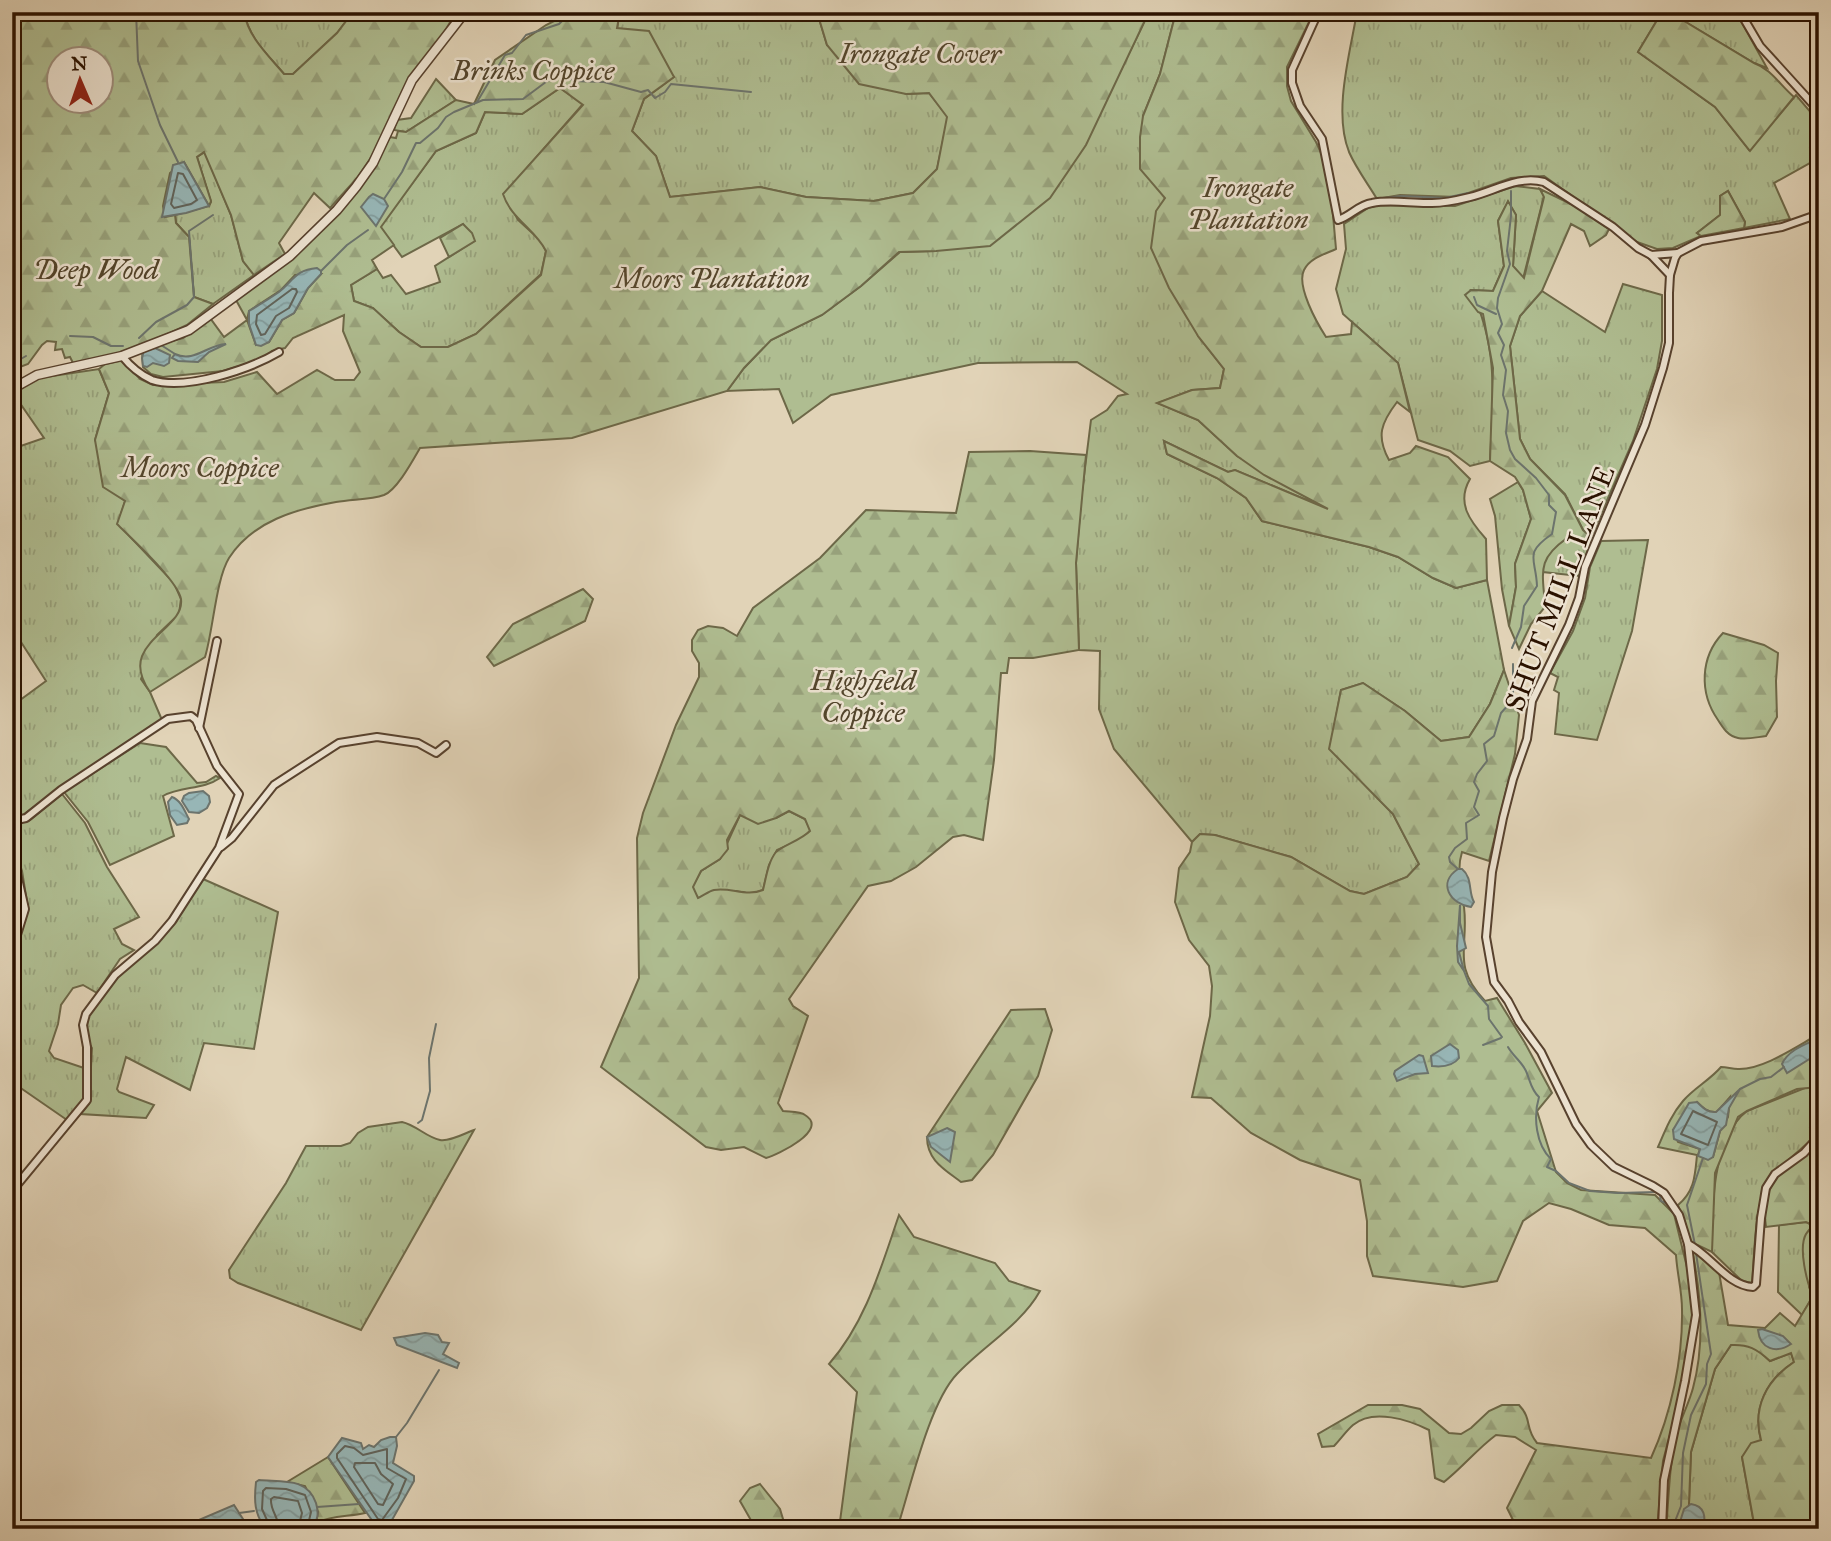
<svg xmlns="http://www.w3.org/2000/svg" width="1831" height="1541" font-family="'IM FELL Great Primer',serif">
	<style>
		.grass { fill: url(#grass-tufts); stroke: #6d6848; stroke-width: 2 }
		.forest { fill: url(#forest-firs); stroke: #6d6848; stroke-width: 2; fill-rule: evenodd }
		.water { fill: url(#water-waves); stroke: #6c746d; stroke-width: 2 }
		.lines { fill: none; stroke-linecap: round; stroke-linejoin: round }
		.shore { stroke: #61645b; stroke-width: 2 }
		.stream { stroke: #6c746d; stroke-width: 2 }
		.minor-casing { stroke: #58422e; stroke-width: 10 }
		.tertiary-casing { stroke: #58422e; stroke-width: 11 }
		.minor { stroke: #ece2d0; stroke-width: 6 }
		.tertiary { stroke: #ece2d0; stroke-width: 8 }
		.labels { text-anchor: middle; stroke-width: 5; stroke-linejoin: round; paint-order: stroke }
		.park-label { font-size: 28px; font-style: italic; fill: #53452c; stroke: #ece2d0 }
		.street-label { font-size: 28px; fill: #2b1200; stroke: #ece2d0 }
	</style>
	<defs>
		<pattern id="grass-tufts" width="24" height="20" patternUnits="userSpaceOnUse" patternTransform="scale(1.75)"><rect width="24" height="20" fill="#afbd91"/><path d="M3 7l-1-3M5 7V3M7 7l1-3M15 17l-1-3M17 17v-4M19 17l1-3" fill="none" stroke="#97a17b"/></pattern>
		<pattern id="forest-firs" width="22" height="20" patternUnits="userSpaceOnUse" patternTransform="scale(1.75)"><rect width="22" height="20" fill="#afbd91"/><path d="M5 1l3.5 6h-7zM16 11l3.5 6h-7z" fill="#97a17b"/></pattern>
		<pattern id="water-waves" width="16" height="10" patternUnits="userSpaceOnUse" patternTransform="scale(1.75)"><rect width="16" height="10" fill="#97b6b6"/><path d="M0 5q4-4 8 0t8 0" fill="none" stroke="#829b9b"/></pattern>
	</defs>
	<rect width="100%" height="100%" fill="#e1d3b7"/>
	<filter id="stains"><feTurbulence type="fractalNoise" baseFrequency=".00286" numOctaves="4"/><feColorMatrix values="0 0 0 0 .2 0 0 0 0 .09 0 0 0 0 .02 0 0 0 .5 -.17"/></filter>
	<radialGradient id="worn" r=".72"><stop offset=".6" stop-color="#630" stop-opacity="0"/><stop offset="1" stop-color="#630" stop-opacity=".3"/></radialGradient>
	<!-- grass -->
	<g class="grass">
		<path d="M244 12H353L337 33 293 74H284C268 55 248 37 244 12Z"/>
		<path d="M620 12H817L827 45 906 94 929 93 948 117 937 169 913 193 874 201 806 197 760 187 670 197 656 156 632 131 644 99 674 77 617 28Z"/>
		<path d="M1149 12H1176L1160 74 1143 116 1166 198 1198 336 1224 369 1220 388 1192 390 1158 403 1198 420 1237 456 1335 512 1235 470 1228 472 1164 441 1167 454 1217 478 1246 498 1262 521 1369 547 1398 557 1433 578 1456 588 1487 580 1504 670 1490 704 1469 737 1441 741 1405 711 1363 683 1341 690 1330 749 1393 814 1419 864 1407 877 1364 894 1350 891 1291 857 1215 835 1200 834 1192 842 1114 749 1099 709 1100 651 1079 650 1076 563 1081 500 1091 420 1107 410 1118 396 1127 394 1077 362 978 363 831 395 793 423 779 389 727 391 744 368 771 340 822 315 861 286 900 252 936 251 1119 74Z"/>
		<path d="M1357 12H1662L1638 52 1715 107 1749 150 1796 95 1819 122V142L1813 147 1812 162 1774 183 1790 219 1744 228 1745 222 1728 191 1720 196V215L1697 233 1701 236 1673 248 1657 249 1637 242 1544 176 1511 178 1457 197 1400 195 1377 199C1368 184 1356 168 1349 152 1333 112 1350 53 1357 12Z"/>
		<path d="M1669 12H1736L1767 68 1754 63Z"/>
		<path d="M436 79 456 100 406 132 394 130 397 120 411 118Z"/>
		<path d="M560 88 583 104 504 194 518 220 541 241 546 251 541 274 476 334 448 347H421L399 332 373 308 354 301 351 285 377 269 383 278 391 275 406 294 440 282 435 266 474 241 463 224 402 257 380 227 436 151 476 133 485 112 522 114Z"/>
		<path d="M205 152 231 215 243 261 254 275 213 304 194 297 189 237 176 223 175 215 209 206 211 202 197 157Z"/>
		<path d="M1515 186 1540 189 1544 196 1523 279 1513 266 1516 215 1508 202 1498 221 1504 266 1493 291 1471 290C1499 348 1493 398 1490 461L1470 466 1450 451 1418 440 1398 363 1343 314 1336 289 1346 249 1344 224 1368 208 1378 205 1455 206Z"/>
		<path d="M1623 284 1662 295V341L1657 369 1633 441 1591 537 1583 530 1565 494 1530 459 1520 439 1510 346 1520 316 1542 291 1605 332Z"/>
		<path d="M99 369 109 393 95 440 125 501 118 524 174 583 181 599 179 614 157 635 141 679 150 692 162 720 62 786 23 815 14 818 12 706 46 681 12 628V449L44 438 13 393 39 378Z"/>
		<path d="M1518 482 1523 490 1531 519 1515 564 1516 587 1509 626 1502 589 1495 516 1490 499Z"/>
		<path d="M1567 538 1590 546 1579 576 1543 572C1542 555 1555 547 1567 538Z"/>
		<path d="M1648 540 1632 631 1597 740 1555 734 1559 693 1554 690 1558 677 1550 673 1573 631 1585 598 1590 567 1601 541Z"/>
		<path d="M140 743 166 747 197 783 206 782 216 776 220 778C203 790 181 786 163 796L174 836 110 865 88 822 64 792Z"/>
		<path d="M62 794 85 823 107 867 139 917 114 929 122 944 134 950 120 959 97 993 83 985 73 988 61 1005 58 1024 49 1051 54 1058 84 1068 83 1101 67 1120 12 1082V962L28 908 22 871 12 841V825L30 820Z"/>
		<path d="M789 811 805 819 811 830 800 840 777 850 769 865 763 890 752 894 736 891 698 899 692 887 701 871 720 859 740 815 776 818Z"/>
		<path d="M203 879 278 912 254 1049 204 1043 190 1090 126 1057 117 1089 119 1092 154 1105 146 1118 81 1114 89 1104 92 1048 86 1039 85 1022 93 1008 118 977 169 930Z"/>
		<path d="M1810 1086 1819 1087V1133L1769 1177C1754 1207 1755 1249 1752 1283L1742 1281 1712 1252C1712 1211 1711 1139 1747 1111Z"/>
		<path d="M402 1122C416 1125 426 1137 440 1140 450 1142 465 1133 474 1130L361 1330 238 1283 230 1278 229 1270 286 1183 306 1146H341L350 1143 358 1133 368 1127Z"/>
		<path d="M1806 1222 1813 1226 1809 1231V1287L1813 1296 1802 1315 1778 1292 1779 1225Z"/>
		<path d="M1745 1344 1759 1351 1770 1361 1791 1353 1794 1362C1767 1379 1752 1408 1761 1440L1742 1457 1755 1529H1688L1691 1452 1715 1369 1731 1345Z"/>
	</g>
	<!-- forest -->
	<g class="forest">
		<path d="M12 12H244C248 37 268 55 284 74H293L337 33 353 12H456L374 153 358 177 330 208 314 193 279 243 285 254 254 275 243 261 231 215 204 152 197 157 211 201 209 206 184 162 170 173 163 206 165 217 175 215 176 223 189 237 194 297 213 304 187 325 157 339 122 352 74 365 70 357 65 358 62 349 55 350 56 342 47 341 42 345 28 364 12 370ZM60 60H102V102H60Z"/>
		<path d="M572 12H620L617 28 649 31 674 77 644 99 632 131 656 156 670 197 760 187 806 197 874 201 913 193 937 169 947 117 929 93 906 94 859 84 827 45 817 12H1149L1086 145 1050 198 990 246 936 251 899 252 861 286 822 315 771 340 744 368 727 391 572 438 420 448C413 460 397 490 384 495 370 500 352 499 336 502 296 509 253 521 229 558 216 579 213 631 205 657L150 692C115 642 185 632 181 599 178 581 132 539 117 524L125 501 103 487 95 440 109 393 99 369 105 364 123 360 140 379 153 385 224 382 257 372 277 394 317 370 335 380H354L360 372 343 331 344 315 293 338 285 348 272 351 263 359 223 371 163 377 151 374 143 367 142 349 183 338 210 318 224 337 247 320 236 300 291 259 359 187 390 137 396 138 398 131 406 132 456 100 474 104 495 60 546 25ZM560 88 583 105 503 194C511 219 535 229 546 251L541 275 476 334 448 347H421L399 332 373 308 354 301 351 285 377 269 372 260 394 245 381 227 436 151 476 133 485 112 522 114ZM321 274 308 288 294 313 282 320 269 342 256 345 247 320 249 311 281 290 295 275Z"/>
		<path d="M1176 12H1310V20L1287 67V86L1291 101 1316 142 1329 170 1336 249C1325 254 1310 258 1304 270 1296 286 1317 323 1326 337L1351 334 1352 322 1398 363 1410 412 1397 402C1381 423 1376 436 1389 460L1410 453 1416 446 1448 457 1470 479C1456 503 1470 521 1486 539L1487 580 1456 588 1433 578 1398 557 1369 547 1262 521 1246 498 1217 478 1167 454 1164 441 1228 472 1235 470 1328 509 1264 475 1237 456 1198 420 1157 403 1192 390 1220 388 1224 369 1198 336 1169 288 1151 248 1156 211 1165 198 1140 169V137L1143 116 1160 74Z"/>
		<path d="M1662 12H1669L1754 63C1771 69 1780 85 1794 97L1750 151 1715 107 1638 52Z"/>
		<path d="M1540 189 1575 206 1609 229 1606 235 1590 246 1584 231 1571 224 1542 291 1520 316 1510 346 1520 439 1530 459 1565 495 1583 530 1591 537 1590 546 1567 538C1536 560 1543 572 1545 607L1531 624 1519 649 1509 626 1516 587 1515 564 1531 519 1523 490 1515 477 1490 461 1493 368 1483 314 1478 312 1465 295 1471 290 1493 291 1504 266 1498 221 1508 201 1516 215 1513 266 1524 278 1544 197Z"/>
		<path d="M1728 191 1745 222 1744 228 1701 236 1697 233 1720 215V196Z"/>
		<path d="M463 224 472 233 475 241 449 257 440 238Z"/>
		<path d="M1030 451 1086 455 1076 563 1079 650 1033 658H1009L1007 673H1001L994 760 983 840 964 835 953 837 916 867 891 881 868 886 789 999 793 1006 808 1016 778 1103 783 1111C789 1112 800 1111 805 1115 830 1130 777 1155 766 1158L744 1147 721 1150 706 1147 601 1067 639 978 637 838 643 813 676 725 699 677V663L692 651V640L698 630 708 626 723 628 737 636 753 608 820 558 866 510 956 513 969 452ZM789 811 805 819 810 831C801 840 782 846 776 852 768 862 766 878 763 890 746 897 731 887 714 890 709 891 703 896 698 898L693 887 701 871 720 859 728 849 727 840 740 815 758 824 776 818Z"/>
		<path d="M583 589 593 599 585 621 494 666 487 657 513 624Z"/>
		<path d="M1723 633 1764 645 1778 653 1776 681 1777 717 1766 736C1757 737 1747 740 1738 738 1728 736 1723 728 1718 720 1699 693 1700 657 1723 633Z"/>
		<path d="M1504 670 1519 715 1515 754 1489 861 1462 852C1456 871 1462 887 1464 907 1469 948 1451 965 1485 1001L1497 998 1525 1043 1552 1093 1537 1111 1556 1172 1567 1183 1581 1190 1655 1195 1674 1214 1695 1300 1694 1328 1688 1385 1672 1427 1663 1461 1657 1529H1530V1524L1514 1522 1507 1508 1536 1450 1515 1437 1496 1435C1477 1449 1463 1467 1444 1482L1435 1478 1429 1430C1409 1420 1373 1408 1353 1425 1346 1431 1340 1440 1334 1446L1322 1447 1318 1434 1368 1405H1402L1420 1409 1449 1433 1461 1434 1471 1428 1489 1411 1502 1405H1519C1533 1420 1524 1427 1537 1443L1651 1458C1671 1414 1683 1359 1682 1309 1682 1291 1677 1273 1676 1255L1645 1228 1609 1225 1571 1209 1549 1203 1523 1221 1497 1281 1463 1287 1373 1276 1367 1256V1221L1360 1180 1300 1160 1251 1133 1211 1098 1192 1097 1210 1016 1212 986 1209 966 1189 940 1175 902 1179 868 1190 852 1192 842 1200 834 1215 835 1291 857 1350 891 1364 894 1407 877 1419 864 1393 814 1329 749 1341 690 1363 683 1405 711 1441 741 1469 737 1490 704Z"/>
		<path d="M1045 1009 1052 1030 1038 1076 993 1155 972 1180 961 1182C944 1169 927 1160 927 1137L1011 1010Z"/>
		<path d="M1819 1034V1087L1797 1089 1747 1111 1738 1117 1715 1173 1712 1252 1689 1241 1678 1205C1695 1191 1695 1175 1697 1155L1658 1147C1665 1131 1671 1115 1683 1101 1694 1088 1710 1080 1721 1067 1727 1067 1732 1069 1738 1069 1763 1070 1797 1046 1819 1034ZM1730 1097 1728 1117 1720 1131 1713 1157 1698 1155 1700 1149 1678 1142 1673 1130 1697 1102C1703 1108 1708 1113 1717 1112Z"/>
		<path d="M1819 1141V1529H1755L1742 1457 1751 1443 1761 1440C1752 1407 1767 1380 1794 1362L1791 1353 1770 1361C1757 1349 1748 1344 1731 1345L1715 1369 1691 1452 1688 1529H1666C1669 1497 1669 1464 1677 1433 1681 1418 1689 1403 1693 1388 1705 1344 1701 1294 1692 1250L1719 1272 1728 1325 1765 1328 1780 1313 1795 1326 1813 1296C1807 1283 1798 1248 1806 1234 1808 1231 1811 1228 1813 1225L1806 1222 1766 1227C1759 1180 1787 1167 1819 1141Z"/>
		<path d="M899 1215 914 1237 995 1263 1009 1281 1040 1291C1021 1325 983 1346 957 1374 929 1403 910 1489 897 1529H839L857 1392 829 1364C866 1322 881 1267 899 1215Z"/>
		<path d="M328 1457 365 1513C348 1517 332 1515 316 1523L318 1512 305 1486 287 1482Z"/>
		<path d="M760 1484 780 1509 786 1529H756L740 1501 750 1488Z"/>
	</g>
	<!-- water -->
	<g class="water">
		<path d="M184 162 209 206 186 213 162 217 173 165Z"/>
		<path d="M373 194 384 199 388 206 376 226 361 207 369 197Z"/>
		<path d="M317 268 321 271V274L308 288 294 313 282 320 269 342 261 346 256 345 249 324V311C259 305 269 299 279 292 294 280 295 270 317 268Z"/>
		<path d="M226 344 209 352 198 362 178 361 172 358 175 354C194 363 207 345 226 344Z"/>
		<path d="M155 348 170 355 169 363 164 366 153 363 147 367 143 366 142 358 144 350Z"/>
		<path d="M203 791 209 796 210 802 207 808 199 813 189 812 182 801 184 796 189 793Z"/>
		<path d="M172 797C181 800 185 812 189 819L187 823 177 825 170 815 168 802Z"/>
		<path d="M1458 869H1462C1473 878 1468 892 1474 902L1471 907C1450 904 1437 883 1458 869Z"/>
		<path d="M1460 905V923L1466 948 1459 952 1464 971 1458 962 1457 946Z"/>
		<path d="M1819 1038V1053L1787 1073 1782 1064C1788 1050 1806 1044 1819 1038Z"/>
		<path d="M1450 1044 1458 1050 1459 1058C1453 1066 1441 1067 1432 1066L1431 1056Z"/>
		<path d="M1419 1055 1423 1056 1428 1073 1415 1074 1397 1081 1394 1074 1395 1071Z"/>
		<path d="M1740 1089 1729 1108 1726 1125 1720 1131 1713 1157 1708 1160 1698 1156 1700 1149 1674 1139 1673 1130 1689 1103 1697 1102C1703 1108 1708 1113 1716 1112Z"/>
		<path d="M947 1128 955 1132 950 1162 931 1147 927 1137Z"/>
		<path d="M1762 1329 1783 1336 1791 1344C1776 1354 1760 1349 1758 1330Z"/>
		<path d="M425 1333 438 1335 442 1342 449 1343 443 1354 459 1363 457 1368 397 1345 394 1338Z"/>
		<path d="M390 1437H396L397 1446 393 1463 414 1476V1481L392 1520 383 1529H378L328 1457 342 1438 361 1443 363 1449 369 1445 374 1447 381 1440Z"/>
		<path d="M259 1480C282 1482 307 1477 316 1503 319 1513 318 1520 312 1529H266C254 1514 254 1500 256 1482Z"/>
		<path d="M1691 1504C1705 1506 1706 1517 1703 1529H1691L1679 1525 1684 1509Z"/>
		<path d="M234 1505 243 1519 230 1529H196L194 1522Z"/>
	</g>
	<g class="lines">
		<!-- shore -->
		<g class="shore">
			<path d="M178 173 183 174 197 200 191 204 174 208 171 204Z"/>
			<path d="M292 289H296L297 292 289 308 276 316 265 334 261 335 256 324 257 315Z"/>
			<path d="M1693 1111 1717 1122 1708 1145 1681 1134Z"/>
			<path d="M345 1446 354 1448 363 1455 387 1449V1468L406 1479 398 1498 382 1520 378 1519 337 1458V1454Z"/>
			<path d="M355 1463H375L381 1474 393 1484 383 1505 378 1504 354 1467Z"/>
			<path d="M271 1529 262 1509 263 1491 266 1488 286 1489 305 1495 311 1512 307 1529"/>
			<path d="M279 1529C279 1517 270 1511 271 1499L274 1497 298 1501 302 1513 298 1529"/>
		</g>
		<!-- stream -->
		<g class="stream">
			<path d="M136 12 138 61 160 125 178 162"/>
			<path d="M477 102 505 55 512 53 526 35 559 24 564 19 578 12"/>
			<path d="M1511 191V216L1507 251 1510 264 1498 298 1497 308 1502 324 1498 333 1504 345 1501 355 1506 370 1503 395 1508 411 1506 433 1510 450 1515 459 1536 478 1549 495V505L1556 512 1552 534C1523 554 1536 558 1537 586L1524 606 1521 627 1512 648"/>
			<path d="M384 199 402 172 416 143H420L438 128 446 117 454 112 483 100 523 99 562 70 573 81 604 82 641 92 648 90 655 98 665 92 671 84 751 92"/>
			<path d="M1377 199 1401 196 1445 198 1468 193"/>
			<path d="M321 271 347 245 368 230"/>
			<path d="M1474 297 1477 305 1496 314"/>
			<path d="M70 336 93 337 111 346H123"/>
			<path d="M139 338 156 322 187 305 194 297 189 231 213 215"/>
			<path d="M161 345 175 354"/>
			<path d="M12 364 26 356"/>
			<path d="M1513 696V664"/>
			<path d="M1458 869 1450 862 1449 857 1455 848 1467 839 1466 823 1479 815 1474 807 1479 791 1474 782 1477 774 1487 761 1484 744 1494 736 1501 713 1510 703"/>
			<path d="M1464 971 1469 984 1488 1006 1489 1019 1502 1037"/>
			<path d="M1483 1045 1501 1038"/>
			<path d="M1508 1047C1513 1056 1522 1062 1526 1071 1530 1080 1531 1090 1539 1097 1533 1117 1536 1145 1551 1159L1547 1167 1556 1171 1569 1183 1590 1191 1618 1193 1657 1192"/>
			<path d="M1740 1089 1760 1079 1771 1077 1784 1067"/>
			<path d="M418 1123 422 1120 430 1091 429 1058 436 1024"/>
			<path d="M1660 1195 1661 1201 1669 1204"/>
			<path d="M1695 1245 1687 1205 1703 1158"/>
			<path d="M396 1437 407 1423 439 1370"/>
			<path d="M317 1507 359 1504"/>
			<path d="M239 1513 254 1511"/>
			<path d="M1672 1529 1681 1506 1683 1453 1691 1415 1706 1384 1707 1364 1711 1354 1696 1253"/>
		</g>
		<!-- minor casing -->
		<g class="minor-casing">
			<g id="minor">
				<path d="M1317 12 1316 17 1292 70V83L1300 106 1322 139 1338 220C1351 216 1358 205 1372 203 1393 199 1412 204 1432 203 1444 203 1458 200 1470 197 1495 191 1518 175 1544 182L1613 227 1638 248 1651 255 1678 253"/>
				<path d="M1740 12 1760 46 1819 111"/>
				<path d="M1651 255 1670 275"/>
				<path d="M122 356C130 366 141 375 152 380 186 391 250 369 279 352"/>
				<path d="M199 728 217 641"/>
				<path d="M12 821 26 818 61 790 168 719 191 716 196 720 217 766 239 794 219 848 172 921 155 941 115 975 86 1014 83 1025 87 1047V1100L12 1191"/>
				<path d="M221 847 232 838 274 785 339 743 377 737 418 743 436 753 446 745"/>
				<path d="M12 852 25 909 12 951"/>
				<path d="M12 1172 21 1179"/>
				<path d="M1688 1244C1710 1255 1728 1286 1753 1287L1756 1284 1761 1218 1766 1188 1775 1174 1804 1153 1819 1136"/>
				<path d="M1662 1529 1664 1480 1685 1381 1696 1315 1688 1244 1679 1215 1664 1193 1653 1186 1614 1167 1591 1145 1576 1124 1541 1052 1519 1022 1508 1001 1494 982 1486 937 1492 872 1503 818 1513 779 1527 739 1532 701 1569 625 1579 598 1585 567 1645 425 1663 368 1669 343V293L1670 275 1675 258 1678 253 1701 241 1782 227 1819 214"/>
			</g>
		</g>
		<!-- tertiary casing -->
		<g class="tertiary-casing">
			<path id="tertiary" d="M12 389 37 375 122 356 189 330 290 256 337 210 356 187 373 163 412 80 465 12"/>
		</g>
		<!-- minor -->
		<use href="#minor" class="minor"/>
		<!-- tertiary -->
		<use href="#tertiary" class="tertiary"/>
	</g>
	<g class="labels">
		<!-- park labels -->
		<g class="park-label">
			<text x="920" y="63">Irongate Cover</text>
			<text x="533" y="80">Brinks Coppice</text>
			<text x="1248" y="197">Irongate<tspan x="1248" dy="32">Plantation</tspan></text>
			<text x="96" y="279">Deep Wood</text>
			<text x="712" y="288">Moors Plantation</text>
			<text x="200" y="477">Moors Coppice</text>
			<text x="863" y="690">Highfield<tspan x="863" dy="32">Coppice</tspan></text>
		</g>
		<!-- street labels -->
		<g class="street-label">
			<text transform="translate(1559 588) rotate(-69)" y="10">SHUT MILL LANE</text>
		</g>
	</g>
	<!-- margin -->
	<rect width="1831" height="1541" fill="none" stroke="#e1d3b7" stroke-width="42"/>
	<rect x="14" y="14" width="1803" height="1513" fill="none" stroke="#2b1200" stroke-width="3.5"/>
	<rect x="21" y="21" width="1789" height="1499" fill="none" stroke="#2b1200" stroke-width="2"/>
	<!-- north arrow -->
	<g transform="translate(80 80) rotate(358)"><circle r="33" fill="#ece2d0" stroke="#9f8f7d" stroke-width="2"/>
	<path d="M0-5L12 26L0 18L-12 26Z" fill="#8f2418"/>
	<text y="-10" font-size="19" font-weight="bold" text-anchor="middle" fill="#2b1200">N</text>
	</g>
	<rect width="100%" height="100%" filter="url(#stains)"/>
	<rect width="100%" height="100%" fill="url(#worn)"/>
</svg>
